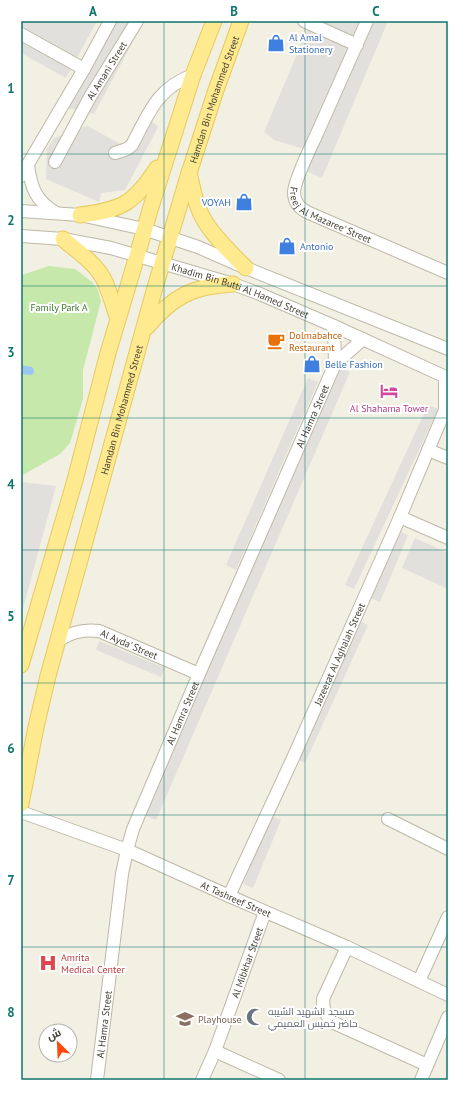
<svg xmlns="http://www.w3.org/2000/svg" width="469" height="1101" font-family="'PT Sans',Cairo,sans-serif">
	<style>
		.green { fill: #c6e8aa }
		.parking { fill: #e2e0dc }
		.water { fill: #9dc7f2 }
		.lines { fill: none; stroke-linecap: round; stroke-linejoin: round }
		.minor-casing { stroke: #beb8a6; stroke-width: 14 }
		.major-casing { stroke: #e6ca5d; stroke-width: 17 }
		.minor { stroke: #fff; stroke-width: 12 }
		.major { stroke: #ffea8f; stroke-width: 15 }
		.grid { fill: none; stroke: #0f766e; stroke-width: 1; stroke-opacity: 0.55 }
		.labels { text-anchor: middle; stroke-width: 4; stroke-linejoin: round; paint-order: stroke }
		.shop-label { font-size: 10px; fill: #366cbe; stroke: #fff; text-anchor: start }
		.street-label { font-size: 10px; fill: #443f33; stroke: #fff }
		.park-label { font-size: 10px; fill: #3d7726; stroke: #fff }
		.food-label { font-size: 10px; fill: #c56008; stroke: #fff; text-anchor: start }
		.hotel-label { font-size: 10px; fill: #b23c85; stroke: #fff }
		.health-label { font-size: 10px; fill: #be3a42; stroke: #fff; text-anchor: start }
		.worship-label { font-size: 10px; fill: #5b616d; stroke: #fff; text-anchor: start }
		.education-label { font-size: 10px; fill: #785e54; stroke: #fff; text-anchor: start }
		.neatline { fill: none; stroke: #0f766e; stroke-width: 1.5 }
		.grid-label { font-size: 13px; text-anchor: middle; font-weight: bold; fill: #0f766e }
	</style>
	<rect width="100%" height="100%" fill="#f2efe3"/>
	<!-- green -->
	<path class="green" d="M49 266 75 269 92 282 98 290 101 301 83 370V399L70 443 60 454 21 476V281L22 275Z"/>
	<!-- parking -->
	<g class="parking">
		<path d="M21 21H97L66 78 21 53Z"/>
		<path d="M115 21H144L94 114 68 108Z"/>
		<path d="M311 21H388L322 178 297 167 304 149 274 140 264 132Z"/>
		<path d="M150 119 158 127 125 190 101 193 99 202 46 179 47 149 54 138 87 126 134 151Z"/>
		<path d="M340 368 350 372 156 820 144 815Z"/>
		<path d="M308 378 318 382 236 570 226 565Z"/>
		<path d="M428 405 438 409 354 589 345 585Z"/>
		<path d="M21 482 56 486 21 616Z"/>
		<path d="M398 531 408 535 380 602 370 598Z"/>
		<path d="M415 538 448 553V589L402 568Z"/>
		<path d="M357 620 368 625 305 763 293 758Z"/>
		<path d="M99 641 165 668 161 677 96 650Z"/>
		<path d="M271 816 281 820 253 888 243 884Z"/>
	</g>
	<!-- water -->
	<path class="water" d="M21 365 32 367 34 370V373L31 375 21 374Z"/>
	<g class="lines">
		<!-- minor casing -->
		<g class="minor-casing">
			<g id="minor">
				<path d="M304 21 357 45"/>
				<path id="s1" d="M367 21C350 60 332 99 315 138 309 151 295 179 294 192 294 203 300 209 309 213L448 273"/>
				<path d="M21 34 84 69"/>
				<path d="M115 153 127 149 132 145C149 113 157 88 193 75"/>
				<path id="s2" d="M55 162 90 97 137 21"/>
				<path d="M28 165C31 188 36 201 56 213"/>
				<path d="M21 176 84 69 110 21"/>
				<path d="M21 211 80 215 144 229 198 247 246 268 448 349"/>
				<path id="s3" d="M21 236 63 239 111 248 233 284 260 294 334 326 448 378"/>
				<path d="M334 326 335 364"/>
				<path d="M428 450 448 458"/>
				<path d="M400 517 448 538"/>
				<path id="s4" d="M58 641C71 632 83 629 99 631L199 674"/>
				<path id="s5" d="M21 812 127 850 229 896 347 947 448 995"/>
				<path d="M388 819 448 849"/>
				<path id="s6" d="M229 896 293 758 400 517 445 410V377"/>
				<path d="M347 947 323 999C323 1009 325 1014 332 1022L427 1065"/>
				<path d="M419 981 448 917"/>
				<path d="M215 1051 279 1080"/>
				<path id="s7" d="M97 1080 122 874 127 850 133 829 199 674 335 364 363 339"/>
				<path id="s8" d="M202 1080 215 1051 265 912"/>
				<path d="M421 1080 448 1017"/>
			</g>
		</g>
		<!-- major casing -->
		<g class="major-casing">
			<g id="major">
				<path d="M189 173C193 188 195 205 203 218 211 234 233 255 246 268"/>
				<path d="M80 215C121 210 134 204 157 168"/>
				<path d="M63 239C77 251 94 262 103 278 110 291 113 306 118 319"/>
				<path d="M146 328C172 297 192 286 233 284"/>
				<path d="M21 665 75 480 108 353 137 256 150 210 193 75 214 21"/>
				<path id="s9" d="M21 804 36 727 48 676 154 291 189 173 216 90 241 21"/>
			</g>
		</g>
		<!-- minor -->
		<use href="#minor" class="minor"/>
		<!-- major -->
		<use href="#major" class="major"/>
	</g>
	<!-- grid -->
	<path class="grid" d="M164 21V1080M305 21V1080M21 154H448M21 286H448M21 418H448M21 550H448M21 683H448M21 815H448M21 947H448"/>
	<!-- icons -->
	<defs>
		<g id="shop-bare" transform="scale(1.38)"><path d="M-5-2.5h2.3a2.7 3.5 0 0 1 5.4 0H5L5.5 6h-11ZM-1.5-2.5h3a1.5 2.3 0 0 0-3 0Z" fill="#3f7fe0" stroke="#fff" stroke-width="2.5" paint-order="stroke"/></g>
		<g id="cafe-bare" transform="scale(1.38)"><path d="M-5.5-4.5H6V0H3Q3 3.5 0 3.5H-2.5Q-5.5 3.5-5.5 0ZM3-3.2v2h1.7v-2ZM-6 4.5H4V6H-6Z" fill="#e8710a" stroke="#fff" stroke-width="2.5" paint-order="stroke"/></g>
		<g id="hotel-bare" transform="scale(1.38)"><path d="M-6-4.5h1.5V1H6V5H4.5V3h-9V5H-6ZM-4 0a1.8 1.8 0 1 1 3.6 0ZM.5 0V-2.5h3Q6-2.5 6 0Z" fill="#d1479c" stroke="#fff" stroke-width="2.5" paint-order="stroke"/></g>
		<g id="hospital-bare" transform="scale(1.38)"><path d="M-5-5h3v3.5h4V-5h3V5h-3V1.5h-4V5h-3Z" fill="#e0444e" stroke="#fff" stroke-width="2.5" paint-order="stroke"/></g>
		<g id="mosque-bare" transform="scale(1.38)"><path d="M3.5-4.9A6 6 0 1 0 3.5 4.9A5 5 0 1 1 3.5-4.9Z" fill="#6b7280" stroke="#fff" stroke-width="2.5" paint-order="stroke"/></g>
		<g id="school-bare" transform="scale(1.38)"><path d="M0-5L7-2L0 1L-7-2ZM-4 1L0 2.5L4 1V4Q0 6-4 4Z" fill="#8d6e63" stroke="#fff" stroke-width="2.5" paint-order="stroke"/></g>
	</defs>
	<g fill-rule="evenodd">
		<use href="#shop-bare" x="276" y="43"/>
		<use href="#shop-bare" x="244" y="202"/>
		<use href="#shop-bare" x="287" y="246"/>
		<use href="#cafe-bare" x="276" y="341"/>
		<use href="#shop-bare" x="312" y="364"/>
		<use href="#hotel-bare" x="389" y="391"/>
		<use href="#hospital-bare" x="48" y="963"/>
		<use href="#mosque-bare" x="255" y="1017"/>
		<use href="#school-bare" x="185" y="1019"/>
	</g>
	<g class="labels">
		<!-- shop labels -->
		<g class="shop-label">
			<text x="289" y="41">Al Amal<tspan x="289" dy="12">Stationery</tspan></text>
			<text x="231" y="206" text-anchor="end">VOYAH</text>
			<text x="300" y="250">Antonio</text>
			<text x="325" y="368">Belle Fashion</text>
		</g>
		<!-- street labels -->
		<g class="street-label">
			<text dy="4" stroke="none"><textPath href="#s2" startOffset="105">Al Amani Street</textPath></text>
			<text dy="4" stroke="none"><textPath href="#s9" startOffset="731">Hamdan Bin Mohammed Street</textPath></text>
			<text dy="4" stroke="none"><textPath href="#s1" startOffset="231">Freej Al Mazaree' Street</textPath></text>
			<text dy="4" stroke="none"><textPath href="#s3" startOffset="227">Khadim Bin Butti Al Hamed Street</textPath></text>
			<text dy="4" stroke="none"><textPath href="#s9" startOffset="407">Hamdan Bin Mohammed Street</textPath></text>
			<text dy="4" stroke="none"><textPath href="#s7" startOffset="704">Al Hamra Street</textPath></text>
			<text dy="4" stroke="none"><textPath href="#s4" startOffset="76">Al Ayda' Street</textPath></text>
			<text dy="4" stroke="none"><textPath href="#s6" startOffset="266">Jazeerat Al Aghalah Street</textPath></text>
			<text dy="4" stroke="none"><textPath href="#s7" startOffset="380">Al Hamra Street</textPath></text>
			<text dy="4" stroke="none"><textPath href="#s5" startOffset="232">At Tashreef Street</textPath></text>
			<text dy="4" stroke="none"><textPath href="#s8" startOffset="126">Al Mibkhar Street</textPath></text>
			<text dy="4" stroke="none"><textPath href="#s7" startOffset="56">Al Hamra Street</textPath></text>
		</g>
		<!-- park labels -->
		<g class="park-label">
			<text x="59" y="311">Family Park A</text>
		</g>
		<!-- food labels -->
		<g class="food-label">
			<text x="289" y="339">Dolmabahce<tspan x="289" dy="12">Restaurant</tspan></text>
		</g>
		<!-- hotel labels -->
		<g class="hotel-label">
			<text x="389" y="412">Al Shahama Tower</text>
		</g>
		<!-- health labels -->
		<g class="health-label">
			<text x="61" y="961">Amrita<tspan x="61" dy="12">Medical Center</tspan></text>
		</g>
		<!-- worship labels -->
		<g class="worship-label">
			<text x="268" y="1015">مسجد الشهيد الشيبه<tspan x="268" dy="12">حاضر خميس العميمي</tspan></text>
		</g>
		<!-- education labels -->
		<g class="education-label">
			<text x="198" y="1023">Playhouse</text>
		</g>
	</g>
	<!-- border -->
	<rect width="469" height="1101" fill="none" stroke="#ffffff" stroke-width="44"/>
	<!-- north arrow -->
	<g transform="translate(58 1043) rotate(336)"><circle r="19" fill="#ffffff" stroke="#b4b2ad"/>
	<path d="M0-3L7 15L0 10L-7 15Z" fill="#ff480d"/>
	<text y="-6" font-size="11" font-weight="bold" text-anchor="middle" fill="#443f33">ش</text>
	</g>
	<rect x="22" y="22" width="425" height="1057" class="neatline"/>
	<g class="grid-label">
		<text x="93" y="16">A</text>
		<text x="234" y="16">B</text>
		<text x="376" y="16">C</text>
		<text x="11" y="93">1</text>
		<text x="11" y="225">2</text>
		<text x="11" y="357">3</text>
		<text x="11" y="489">4</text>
		<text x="11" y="621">5</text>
		<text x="11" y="753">6</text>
		<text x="11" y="885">7</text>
		<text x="11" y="1017">8</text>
	</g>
</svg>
